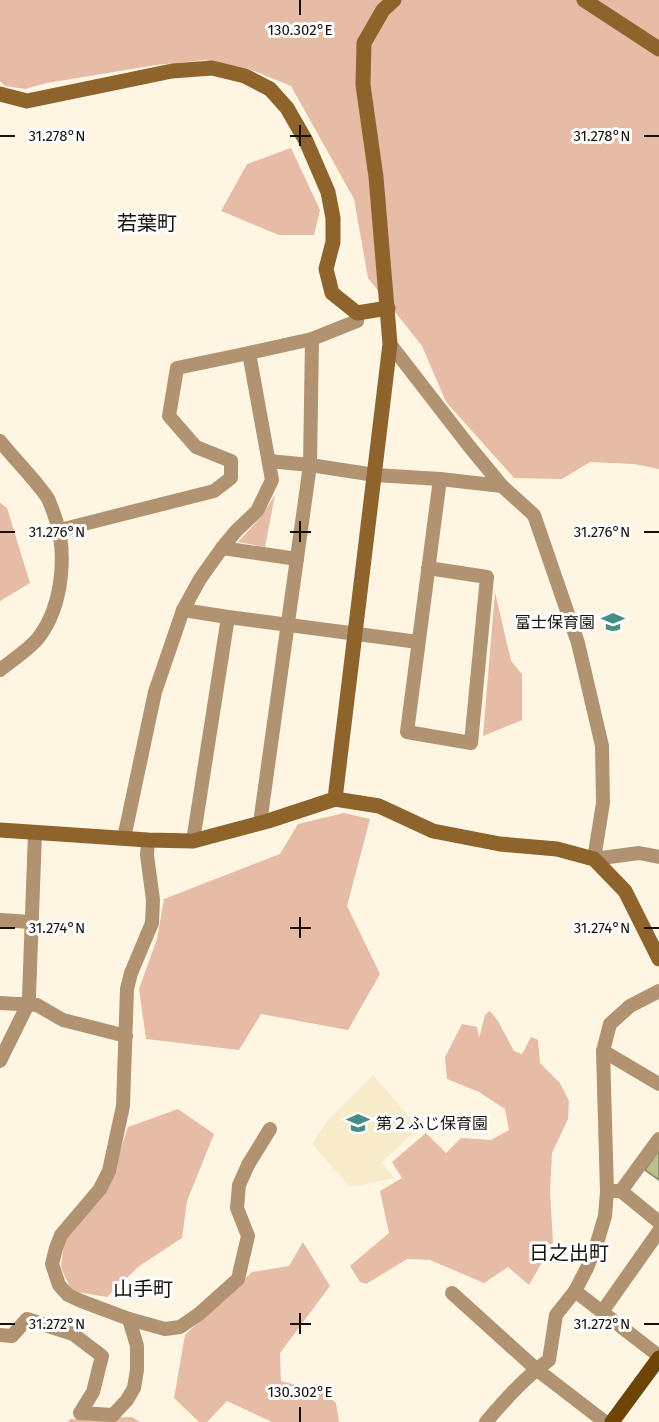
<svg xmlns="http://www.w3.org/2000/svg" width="659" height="1422" font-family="'Fira Sans','Noto Sans JP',sans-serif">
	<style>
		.built { fill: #f8ebca }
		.green { fill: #e7bca6 }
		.building { fill: #bcbe87; stroke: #84856c; stroke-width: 1.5 }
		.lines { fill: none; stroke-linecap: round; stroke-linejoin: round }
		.street { stroke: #b29371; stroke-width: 14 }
		.secondary { stroke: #8f632c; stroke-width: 15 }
		.primary { stroke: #6d4403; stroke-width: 15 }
		.ticks { fill: none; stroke: #16120a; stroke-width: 2 }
		.labels { text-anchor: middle; stroke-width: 6; stroke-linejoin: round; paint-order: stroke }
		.poi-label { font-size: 16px; fill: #16120a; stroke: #fff; text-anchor: end }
		.quarter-label { font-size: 20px; fill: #16120a; stroke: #fff }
		.ticks-label { font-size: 15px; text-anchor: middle; fill: #16120a; stroke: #fff; stroke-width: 6; stroke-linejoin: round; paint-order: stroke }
	</style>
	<rect width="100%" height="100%" fill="#fef6e2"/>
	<!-- built -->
	<path class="built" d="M373 1075 418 1128 381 1163 395 1178 350 1187 312 1144 328 1120Z"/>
	<!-- green -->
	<g class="green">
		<path d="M0 0H659V469L634 464 590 462 562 479 514 478 446 402 422 346 368 278 354 199 291 86 249 69 205 60 156 65 47 83 25 89 5 86 0 81Z"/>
		<path d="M291 148 320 210 314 235H279L221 211 247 164Z"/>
		<path d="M275 495 265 547 238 542 260 518Z"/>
		<path d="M0 503 7 508 30 583 0 601Z"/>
		<path d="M495 592 511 661 522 674V720L483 736Z"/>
		<path d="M344 813 370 819 347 906 380 974 348 1030 261 1014 239 1050 146 1039 139 989 157 939 164 899 280 854 298 824Z"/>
		<path d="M490 1011 498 1021 514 1051 522 1054 531 1037 538 1040 540 1063 560 1083 569 1101 568 1119 552 1153 550 1191 553 1243 529 1285 508 1267 484 1283 430 1260 407 1259 366 1284 360 1282 350 1266 389 1233 380 1191 402 1178 392 1162 426 1133 446 1153 461 1138 491 1140 509 1130 505 1109 479 1092 447 1079 445 1057 462 1024 477 1027 479 1038 485 1015Z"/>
		<path d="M178 1109 214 1134 187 1201 182 1238 138 1267 107 1297 72 1291 61 1268 64 1239 111 1179 128 1127Z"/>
		<path d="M303 1242 330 1286 280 1353 281 1381 323 1392 336 1403 339 1422H272L227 1401 207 1422H199L174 1398 185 1335 252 1272 289 1266Z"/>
		<path d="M132 1417 140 1422H68L70 1419Z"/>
	</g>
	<!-- building -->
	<path class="building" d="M659 1150V1180L645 1170Z"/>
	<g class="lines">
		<!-- street -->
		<g class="street">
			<path d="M390 344 469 446 502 486 534 515 578 643 602 746 603 803 594 859 639 853 659 857"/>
			<path d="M0 441C15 460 33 477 47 497 50 502 52 509 54 514 68 551 63 605 39 637 31 648 11 661 0 670"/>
			<path d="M269 461 310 465 375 475 440 479 502 486"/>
			<path d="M60 530 214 491 231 478V461L196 447 169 416 177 368 249 353"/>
			<path d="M222 548 297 559"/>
			<path d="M428 568 487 577 471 743 407 732 440 479"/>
			<path d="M183 610 228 617 418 642"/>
			<path d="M260 823 310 465 312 339"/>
			<path d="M124 838 155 692 183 610 200 579 222 548 236 531 257 511 272 480 249 353 312 339 357 321V313"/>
			<path d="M148 840 147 855 153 900 152 923 131 973 127 989 123 1106 109 1171 100 1189 61 1235 56 1248 52 1264 59 1285 68 1295 81 1301 129 1319 165 1329 180 1327 199 1314 238 1279 248 1236 237 1208 239 1185 248 1165 270 1129"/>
			<path d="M193 841 228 617"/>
			<path d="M0 920 32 922"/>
			<path d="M0 1003 37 1005 63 1020 126 1036"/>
			<path d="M603 1051 659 1084"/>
			<path d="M0 1061 28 1004 29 996 35 833"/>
			<path d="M612 1191H621L659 1222"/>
			<path d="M621 1191 659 1139"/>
			<path d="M575 1291 659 1356"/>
			<path d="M452 1293 536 1369 605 1422"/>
			<path d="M602 1312 659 1231"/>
			<path d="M0 1335 12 1336 27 1319 73 1334 102 1356 93 1392 80 1413 113 1415 127 1400 134 1388 137 1370V1346L129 1319"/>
			<path d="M486 1422C505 1400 525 1377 549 1360L556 1315 575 1291 587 1268 597 1243 605 1216 607 1192 603 1051 610 1024 630 1006 659 991"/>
		</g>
		<!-- secondary -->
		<g class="secondary">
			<path d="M584 0 659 49"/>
			<path d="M0 94 27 101 172 71 212 68 245 76 270 89 287 108 306 141 328 192 333 218V242L326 269 332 293 357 313 388 308"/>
			<path d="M335 799 390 344 376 177 363 85 364 43 383 10 394 0"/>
			<path d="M0 830 148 840 193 841 268 821 335 799 379 806 433 831 500 844 557 849 594 859 625 891 659 959"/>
		</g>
		<!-- primary -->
		<path class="primary" d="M612 1422 659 1358"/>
	</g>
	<!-- ticks -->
	<path class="ticks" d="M300 0V15M300 125V146M0 136H15M290 136H311M644 136H659M300 521V542M0 532H15M290 532H311M644 532H659M300 917V938M0 928H15M290 928H311M644 928H659M300 1313V1334M0 1324H15M290 1324H311M644 1324H659M300 1407V1422"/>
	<!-- icons -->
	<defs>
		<g id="school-bare" transform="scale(1.8)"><path d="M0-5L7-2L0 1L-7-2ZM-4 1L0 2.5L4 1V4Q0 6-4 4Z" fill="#468d88" stroke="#fff" stroke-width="2.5" paint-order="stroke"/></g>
	</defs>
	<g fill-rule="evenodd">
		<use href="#school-bare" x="613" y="622"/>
		<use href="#school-bare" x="358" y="1123"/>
	</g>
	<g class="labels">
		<!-- poi labels -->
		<g class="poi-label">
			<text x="595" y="628">富士保育園</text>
			<text x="376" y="1129" text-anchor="start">第２ふじ保育園</text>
		</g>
		<!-- quarter labels -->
		<g class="quarter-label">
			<text x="147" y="230">若葉町</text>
			<text x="569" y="1260">日之出町</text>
			<text x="143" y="1296">山手町</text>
		</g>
	</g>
	<g class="ticks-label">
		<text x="300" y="35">130.302°E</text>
		<text x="57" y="141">31.278°N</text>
		<text x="602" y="141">31.278°N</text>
		<text x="57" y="537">31.276°N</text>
		<text x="602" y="537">31.276°N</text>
		<text x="57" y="933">31.274°N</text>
		<text x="602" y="933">31.274°N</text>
		<text x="57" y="1329">31.272°N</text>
		<text x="602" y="1329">31.272°N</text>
		<text x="300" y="1397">130.302°E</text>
	</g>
</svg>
